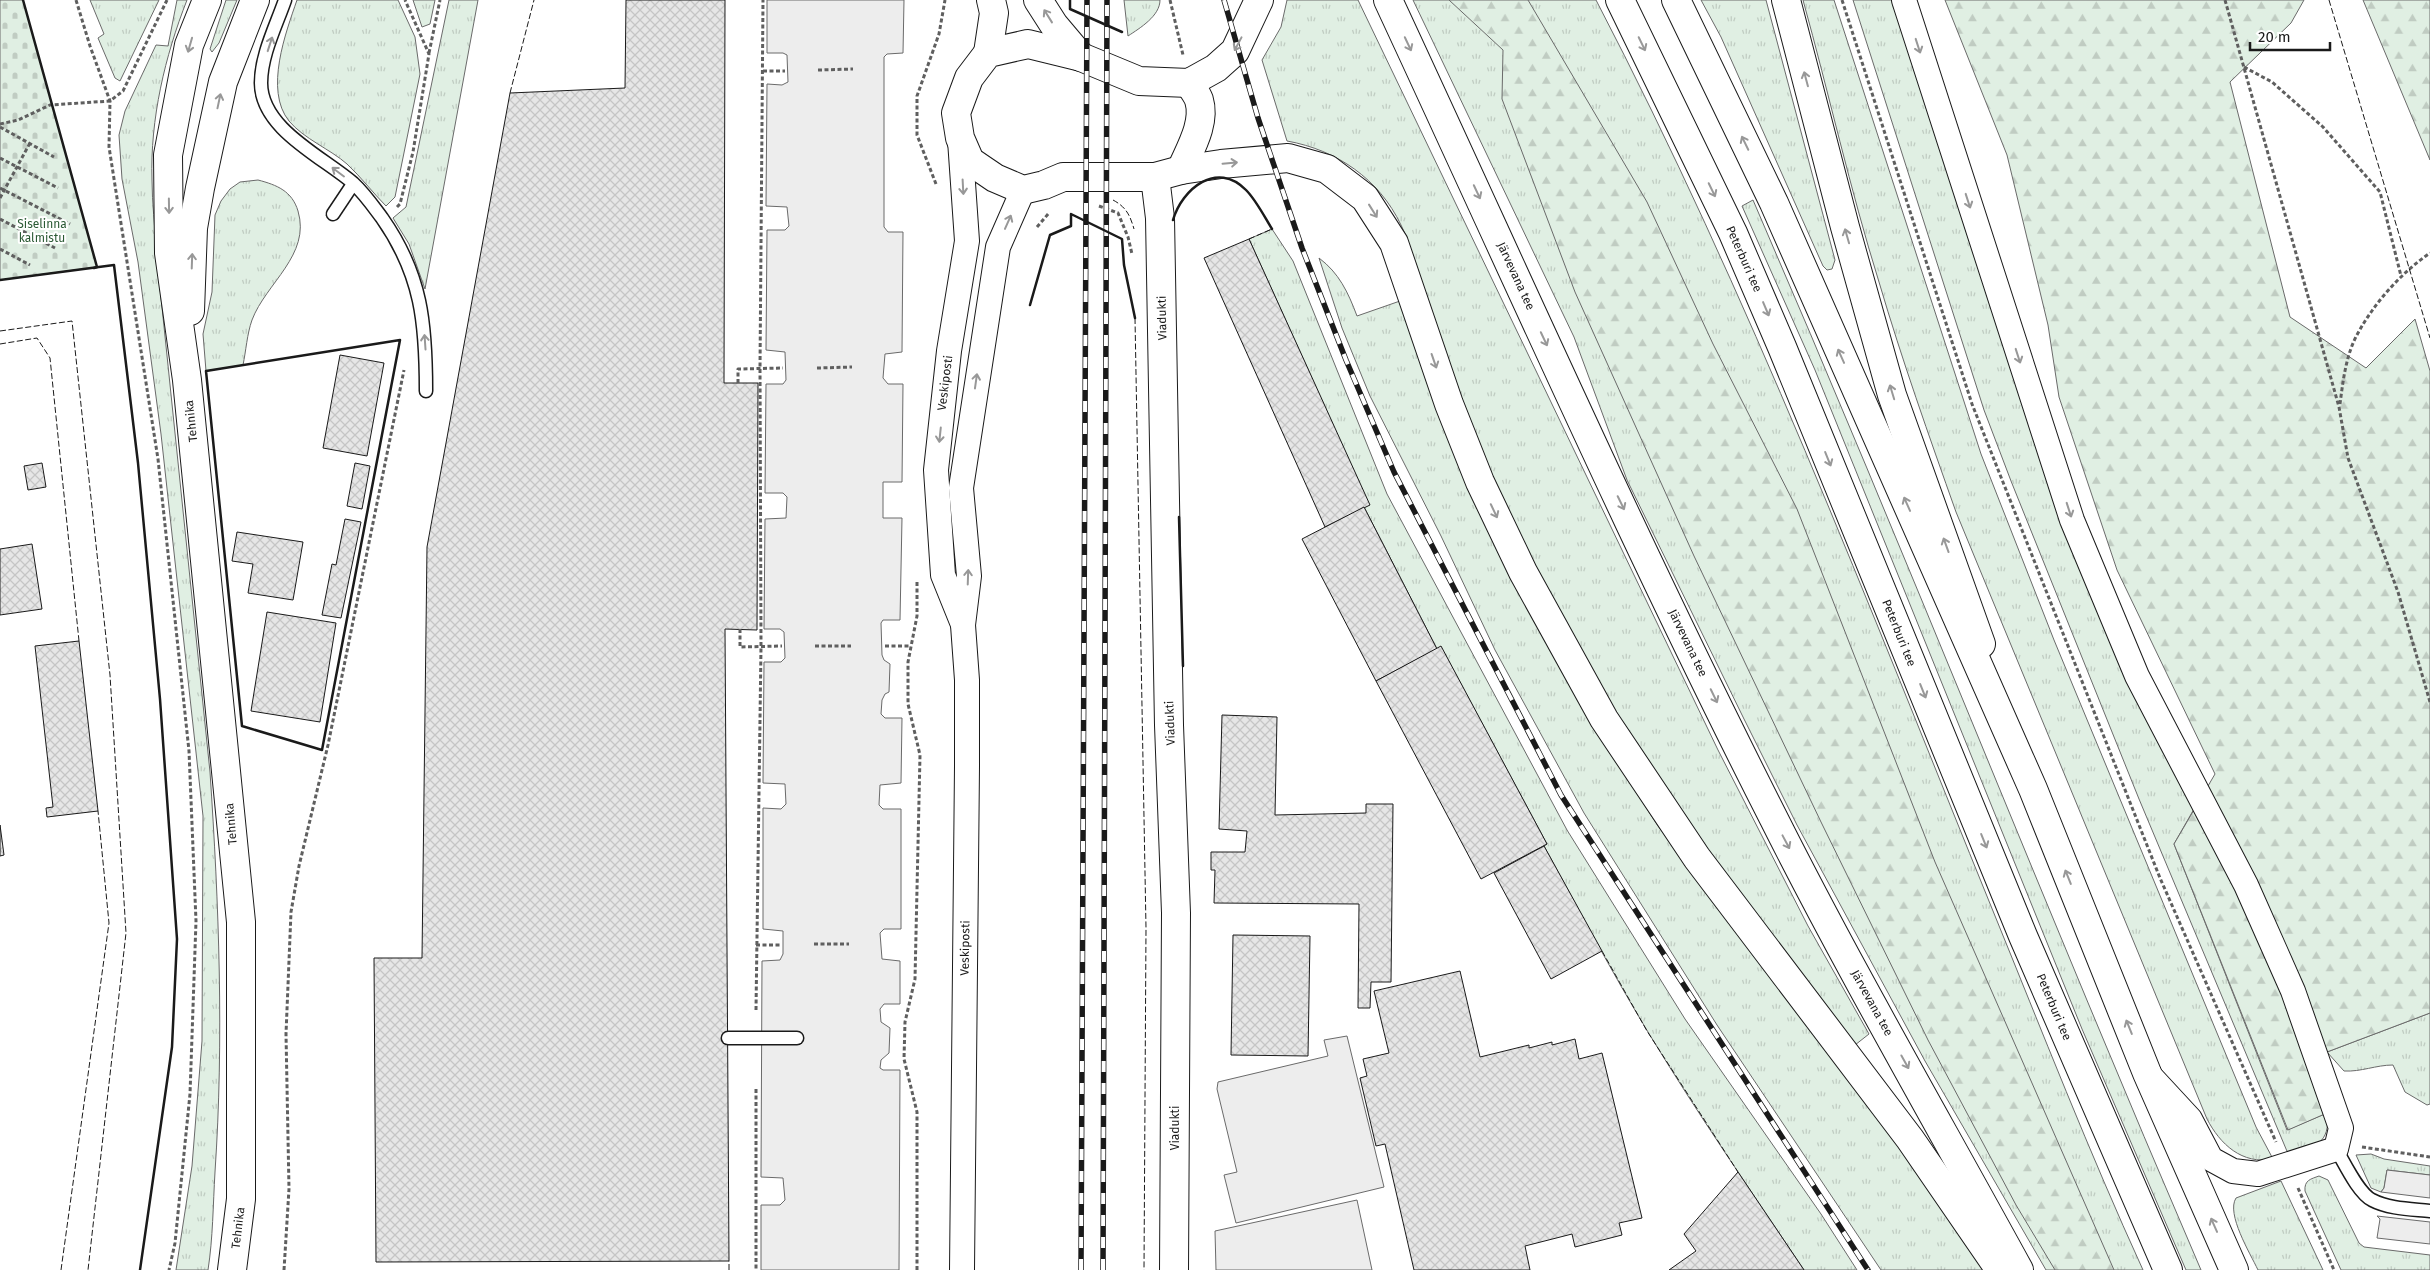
<svg xmlns="http://www.w3.org/2000/svg" width="2430" height="1270" font-family="'Fira Sans',sans-serif">
	<style>
		.grass { fill: url(#grass-tufts); stroke: #6a6a6a }
		.forest { fill: url(#forest-firs); stroke: #6a6a6a }
		.cemetery { fill: url(#cemetery-stones); stroke: #6a6a6a }
		.parking { fill: #ededed; stroke: #6a6a6a }
		.building { fill: url(#building-cross-hatch); stroke: #1a1a1a }
		.lines { fill: none; stroke-linecap: round; stroke-linejoin: round }
		.service-casing { stroke: #1a1a1a; stroke-width: 15 }
		.minor-casing { stroke: #1a1a1a; stroke-width: 26 }
		.tertiary-casing { stroke: #1a1a1a; stroke-width: 30 }
		.secondary-casing { stroke: #1a1a1a; stroke-width: 30 }
		.primary-casing { stroke: #1a1a1a; stroke-width: 30 }
		.trunk-casing { stroke: #1a1a1a; stroke-width: 30 }
		.path { stroke: #5f5f5f; stroke-width: 3; stroke-dasharray: 4 2.5; stroke-linecap: butt }
		.service { stroke: #fff; stroke-width: 12 }
		.minor { stroke: #fff; stroke-width: 24 }
		.tertiary { stroke: #fff; stroke-width: 28 }
		.secondary { stroke: #fff; stroke-width: 28 }
		.primary { stroke: #fff; stroke-width: 28 }
		.trunk { stroke: #fff; stroke-width: 28 }
		.rail-casing { stroke: #1a1a1a; stroke-width: 5.5 }
		.rail { stroke: #fff; stroke-width: 4; stroke-dasharray: 11; stroke-linecap: butt }
		.fence { stroke: #1a1a1a; stroke-width: 1; stroke-dasharray: 6 2.5; stroke-linecap: butt }
		.wall { stroke: #1a1a1a; stroke-width: 2.5 }
		.oneway { stroke: #989898 }
		.labels { text-anchor: middle; stroke-width: 4; stroke-linejoin: round; paint-order: stroke }
		.park-label { font-size: 12px; fill: #2b5a34; stroke: #fff }
		.street-label { font-size: 12px; fill: #1a1a1a; stroke: #fff }
	</style>
	<defs>
		<pattern id="grass-tufts" width="24" height="20" patternUnits="userSpaceOnUse" patternTransform="scale(1.25)"><rect width="24" height="20" fill="#e0efe3"/><path d="M3 7l-1-3M5 7V3M7 7l1-3M15 17l-1-3M17 17v-4M19 17l1-3" fill="none" stroke="#c0ccc2"/></pattern>
		<pattern id="forest-firs" width="22" height="20" patternUnits="userSpaceOnUse" patternTransform="scale(1.25)"><rect width="22" height="20" fill="#e0efe3"/><path d="M5 1l3.5 6h-7zM16 11l3.5 6h-7z" fill="#c0ccc2"/></pattern>
		<pattern id="cemetery-stones" width="16" height="16" patternUnits="userSpaceOnUse" patternTransform="scale(1.25)"><rect width="16" height="16" fill="#e0efe3"/><path d="M2 7V4a2 2 0 0 1 4 0v3zM10 15v-3a2 2 0 0 1 4 0v3z" fill="#c0ccc2"/></pattern>
		<pattern id="building-cross-hatch" width="8" height="8" patternUnits="userSpaceOnUse" patternTransform="scale(1.25)"><rect width="8" height="8" fill="#e6e6e6"/><path d="M0 0l8 8M0 8l8-8" fill="none" stroke="#c5c5c5"/></pattern>
	</defs>
	<rect width="100%" height="100%" fill="#fff"/>
	<!-- grass -->
	<g class="grass">
		<path d="M90 0H159L120 81 115 78 98 38 104 34Z"/>
		<path d="M177 0H187C165 56 150 119 152 180 152 203 155 226 156 249L210 772C219 905 224 1039 215 1172 213 1205 213 1238 208 1270H176L192 1166 202 1041 203 816 161 434 138 262 122 179 119 135 125 111 156 45 168 46Z"/>
		<path d="M226 0H237L219 43 212 52 210 49Z"/>
		<path d="M297 0H398L415 37 420 74 395 197 386 206C373 193 361 177 347 164 330 149 304 139 289 121 264 90 286 32 297 0Z"/>
		<path d="M413 0H435L430 24 422 27Z"/>
		<path d="M449 0H478L425 289 409 244 393 218 406 207Z"/>
		<path d="M1124 0H1160C1160 16 1140 28 1128 36Z"/>
		<path d="M1287 0H1358L1718 750 1808 926 1869 1034 1855 1045C1775 942 1696 839 1625 730 1609 704 1595 676 1580 649 1544 585 1510 520 1481 453 1457 396 1438 336 1419 277 1413 260 1409 241 1401 225 1379 179 1337 150 1287 141L1262 60 1281 27Z"/>
		<path d="M1413 0H1596C1749 294 1868 604 1993 911 2042 1031 2089 1152 2143 1270H2046L1925 1061 1797 825 1744 719 1627 480 1574 337Z"/>
		<path d="M1701 0H1766L1835 260 1832 269 1827 270 1823 266 1721 37Z"/>
		<path d="M1803 0H1834L1981 454 2054 640 2256 1127 2273 1159C2242 1165 2220 1144 2207 1119L1956 512C1929 436 1902 360 1879 282 1850 189 1829 94 1803 0Z"/>
		<path d="M1853 0H1893L1935 129 2194 809 2174 844 2287 1130 2327 1113C2331 1144 2314 1147 2289 1156L2139 799 2011 481 1984 410Z"/>
		<path d="M258 180C277 185 292 191 298 211 311 255 266 283 252 320 247 334 246 351 243 365L206 371 203 334 212 292 215 215 221 201 230 189 240 182Z"/>
		<path d="M1753 200C1907 555 2048 915 2201 1270H2186L2082 1029 1815 370 1742 206Z"/>
		<path d="M1272 229 1293 261 1387 494 1567 830 1685 1019 1821 1214 1857 1270H1804C1751 1191 1697 1113 1648 1032 1611 971 1578 908 1544 846L1547 844 1441 647 1437 649 1364 507 1369 505 1249 239Z"/>
		<path d="M1319 258C1339 273 1348 292 1357 316L1400 301 1515 582 1591 722 1658 826 1893 1133 1984 1270H1881L1717 1025 1584 813 1495 650 1441 536 1370 396 1342 328Z"/>
		<path d="M2430 1013V1104L2427 1105 2405 1092 2393 1065C2376 1065 2361 1072 2344 1071L2327 1052Z"/>
		<path d="M2371 1154 2384 1159 2430 1166V1175L2387 1170 2384 1188 2381 1192 2371 1188 2356 1155Z"/>
		<path d="M2319 1176 2328 1180 2359 1243 2364 1247 2430 1255V1270H2341L2305 1191C2304 1180 2311 1179 2319 1176Z"/>
		<path d="M2281 1181 2323 1270H2258C2250 1253 2226 1214 2236 1198Z"/>
	</g>
	<!-- forest -->
	<g class="forest">
		<path d="M1449 0H1528L1647 202 1713 344 1797 509 1935 862 2114 1270H2055L2016 1205 1928 1040 1821 822 1694 556 1575 292 1502 99 1503 50Z"/>
		<path d="M1945 0H2304L2291 23 2230 82 2290 317 2366 368 2415 319 2430 371V1013L2327 1052V1113L2288 1130 2174 844 2215 774 2117 570 2059 397 2048 325 2007 155Z"/>
		<path d="M2363 0H2430V160Z"/>
	</g>
	<!-- cemetery -->
	<path class="cemetery" d="M0 0H23L97 267 0 280Z"/>
	<!-- parking -->
	<g class="parking">
		<path d="M767 0H904L903 53 887 54 884 57V227L888 232H903L902 352 885 354 883 378 888 384H903L902 482H883V518H902L900 620H883L881 623 882 655 884 660 890 664 889 692 885 694 882 700 881 714 885 718H902L901 783 880 785 879 805 883 809H901V929H884L880 933 882 959 900 961V1004H884L880 1009 881 1022 890 1028 889 1053 881 1060 880 1068 883 1070H900L899 1270H761V1205H780L785 1200 783 1178 761 1177 762 961 780 960 783 954V931L763 929V808L781 809 786 804 785 784 763 783 764 662H781L785 658 784 632 780 629H764L765 519 786 518 787 497 783 493H765L766 384H783L786 380 785 352 766 350 767 230H785L789 226 787 207 766 206 767 84 782 85 788 82 787 55 783 53H767Z"/>
		<path d="M1347 1036 1384 1187 1236 1223 1224 1175 1237 1172 1217 1089 1218 1082 1328 1056 1324 1040Z"/>
		<path d="M2387 1170 2430 1175V1198L2381 1192 2384 1188Z"/>
		<path d="M1357 1200 1372 1270H1216L1215 1231Z"/>
		<path d="M2377 1216 2430 1222V1244L2377 1238 2380 1219Z"/>
	</g>
	<!-- building -->
	<g class="building">
		<path d="M626 0H725L724 383H758L757 630 725 629 729 1261 376 1262 374 958H422L427 547 510 93 625 88Z"/>
		<path d="M1249 239 1370 505 1325 527 1204 258Z"/>
		<path d="M340 355 384 363 367 456 323 448Z"/>
		<path d="M42 463 46 487 28 490 24 466Z"/>
		<path d="M355 463 370 466 362 509 347 506Z"/>
		<path d="M1364 507 1437 649 1376 681 1302 539Z"/>
		<path d="M345 519 361 522 341 618 322 615 332 564 336 565Z"/>
		<path d="M237 532 303 542 293 600 248 593 253 564 232 561Z"/>
		<path d="M32 544 42 609 0 615V549Z"/>
		<path d="M267 612 336 623 320 722 251 711Z"/>
		<path d="M79 641 98 811 47 817 46 808 53 807 35 646Z"/>
		<path d="M1441 646 1547 844 1481 879 1376 681Z"/>
		<path d="M1222 715 1277 717 1275 815 1366 813V804H1393L1391 982H1371L1370 1008H1358L1359 904 1214 903 1215 870H1211V852H1245L1247 831 1219 829Z"/>
		<path d="M0 825 4 855 0 856Z"/>
		<path d="M1544 846 1602 951 1551 979 1494 873Z"/>
		<path d="M1233 935 1310 936 1308 1056 1231 1055Z"/>
		<path d="M1460 971 1480 1057 1529 1045V1048L1552 1042V1045L1575 1039 1579 1059 1602 1053 1642 1218 1619 1223 1622 1235 1575 1247 1572 1234 1525 1246 1530 1270H1414L1385 1144 1376 1146 1360 1078 1367 1076 1363 1059 1389 1053 1374 991Z"/>
		<path d="M1738 1172 1804 1270H1669L1696 1251 1684 1234Z"/>
	</g>
	<g class="lines">
		<!-- service casing -->
		<g class="service-casing">
			<g id="service">
				<path d="M285 0C276 26 261 55 261 83 261 129 323 157 353 183 364 193 373 206 382 218 422 275 426 324 426 391"/>
				<path d="M333 214 353 184"/>
				<path d="M728 1038H797"/>
				<path d="M2336 1149C2344 1162 2358 1193 2372 1200 2389 1209 2411 1209 2430 1211"/>
			</g>
		</g>
		<!-- minor casing -->
		<g class="minor-casing">
			<g id="minor">
				<path d="M1904 0 2072 520 2137 676 2246 885 2293 991 2341 1128 2336 1149 2258 1174 2233 1171 2211 1159 2190 1119 2153 1079"/>
				<path d="M960 140 967 241 949 351 936 470 943 575 962 622"/>
				<path d="M962 1270 967 766V680L963 625 969 576 961 488 998 247 1023 190"/>
			</g>
		</g>
		<!-- tertiary casing -->
		<g class="tertiary-casing">
			<g id="tertiary">
				<path d="M1038 0 1054 25 1081 57"/>
				<path d="M1259 0 1235 51 1216 68 1189 83 1139 81 1081 57 1028 44 988 53 969 78 956 113 960 138 970 161 995 178 1023 190 1044 185 1063 177H1155L1181 170 1221 164 1288 158 1327 169 1365 198 1394 243 1449 404 1480 482 1523 572 1604 719 1697 858 1910 1139 2000 1270"/>
				<path d="M988 53 994 13 991 0"/>
				<path d="M1181 170C1190 149 1206 123 1199 100 1197 94 1192 88 1189 83"/>
				<path d="M1155 177 1160 218 1169 725 1176 913 1174 1270"/>
			</g>
		</g>
		<!-- secondary casing -->
		<g class="secondary-casing">
			<g id="secondary">
				<path d="M207 0 189 45 168 155 169 253 187 380 241 922V1199L232 1270"/>
				<path d="M190 311 193 228 200 188 223 82 255 0"/>
			</g>
		</g>
		<!-- primary casing -->
		<g class="primary-casing">
			<g id="primary">
				<path d="M1388 0C1515 273 1637 550 1774 819 1851 972 1937 1120 2019 1270"/>
				<path d="M1786 0 1845 227 1892 395 1981 644"/>
			</g>
		</g>
		<!-- trunk casing -->
		<g class="trunk-casing">
			<g id="trunk">
				<path d="M1620 0 1733 233 1782 347 2023 936 2168 1270"/>
				<path d="M1676 0 1774 203 2033 789 2147 1073 2234 1270"/>
			</g>
		</g>
		<!-- path -->
		<g class="path">
			<path d="M76 0 90 46 110 101 109 147 158 459 189 751 196 921 190 1094 175 1243 169 1270"/>
			<path d="M1170 0 1183 55"/>
			<path d="M1842 0 1972 404 2160 878 2276 1142"/>
			<path d="M2225 0 2339 407 2348 458 2398 592 2430 702"/>
			<path d="M429 53 440 0"/>
			<path d="M2244 67 2272 82 2323 127 2380 192 2401 276"/>
			<path d="M818 70 853 69"/>
			<path d="M763 71H785"/>
			<path d="M0 124 18 120 50 105 110 101 123 91 167 0"/>
			<path d="M0 127 54 157"/>
			<path d="M0 158 58 188"/>
			<path d="M936 184 917 135V96L939 34 945 0"/>
			<path d="M0 188 70 224"/>
			<path d="M0 198 30 143"/>
			<path d="M1099 206 1118 213 1128 237 1132 254"/>
			<path d="M397 207 400 204 413 152 429 54 405 0"/>
			<path d="M0 219 55 248"/>
			<path d="M1037 227 1049 213"/>
			<path d="M0 249 30 265"/>
			<path d="M817 368 852 367"/>
			<path d="M738 383V369L783 368"/>
			<path d="M2340 404C2343 381 2346 354 2358 333 2375 302 2401 273 2430 253"/>
			<path d="M740 629V647L782 646"/>
			<path d="M815 646H851"/>
			<path d="M885 646H910"/>
			<path d="M814 944H849"/>
			<path d="M756 945H781"/>
			<path d="M756 1010 761 647 760 368 763 0"/>
			<path d="M756 1089V1270"/>
			<path d="M2362 1147 2430 1157"/>
			<path d="M2298 1188 2334 1270"/>
			<path d="M284 1270 289 1189 286 1034 291 912 299 866 328 745 404 370"/>
			<path d="M917 1270V1112L904 1059 905 1022 915 979 920 755 908 704V662L917 616V581"/>
		</g>
		<!-- service -->
		<use href="#service" class="service"/>
		<!-- minor -->
		<use href="#minor" class="minor"/>
		<!-- tertiary -->
		<use href="#tertiary" class="tertiary"/>
		<!-- secondary -->
		<use href="#secondary" class="secondary"/>
		<!-- primary -->
		<use href="#primary" class="primary"/>
		<!-- trunk -->
		<use href="#trunk" class="trunk"/>
		<!-- rail casing -->
		<g class="rail-casing">
			<g id="rail">
				<path d="M1224 0 1258 118 1302 248 1346 360 1394 472 1561 795 1868 1270"/>
				<path d="M1081 1270 1087 0"/>
				<path d="M1103 1270 1107 0"/>
			</g>
		</g>
		<!-- rail -->
		<use href="#rail" class="rail"/>
		<!-- fence -->
		<g class="fence">
			<path d="M2329 0 2430 338"/>
			<path d="M510 93 534 0"/>
			<path d="M1113 200C1126 207 1130 215 1134 229"/>
			<path d="M1249 239 1272 229"/>
			<path d="M1135 318 1146 928 1144 1270"/>
			<path d="M0 331 72 321 110 675 126 933 88 1270"/>
			<path d="M0 344 37 338 50 358 79 641"/>
			<path d="M1602 951 1647 1031 1738 1172"/>
			<path d="M61 1270 109 923 98 811"/>
			<path d="M729 1270V1261"/>
		</g>
		<!-- wall -->
		<g class="wall">
			<path d="M23 0 97 267 94 268"/>
			<path d="M1070 0V9L1122 32"/>
			<path d="M1173 220C1182 189 1217 160 1246 190 1256 200 1264 216 1272 229"/>
			<path d="M0 280 114 265 138 463 160 699 177 939 172 1047 140 1270"/>
			<path d="M1030 305 1050 235 1071 226V214L1122 239 1124 265 1135 318"/>
			<path d="M400 340 322 750 242 726 206 371Z"/>
			<path d="M1179 517 1183 666"/>
		</g>
	</g>
	<!-- one-way arrows -->
	<defs><path id="oneway-shaft" d="M-6 0H5M1.5-3L5.5 0L1.5 3" fill="none" stroke-width="1.6" stroke-linecap="round" stroke-linejoin="round" transform="scale(1.25)"/></defs>
	<g class="oneway">
		<use href="#oneway-shaft" transform="translate(1048 16) rotate(-122)"/>
		<use href="#oneway-shaft" transform="translate(270 44) rotate(-72)"/>
		<use href="#oneway-shaft" transform="translate(1238 44) rotate(118)"/>
		<use href="#oneway-shaft" transform="translate(1408 44) rotate(65)"/>
		<use href="#oneway-shaft" transform="translate(1642 44) rotate(64)"/>
		<use href="#oneway-shaft" transform="translate(190 45) rotate(106)"/>
		<use href="#oneway-shaft" transform="translate(1918 46) rotate(72)"/>
		<use href="#oneway-shaft" transform="translate(1806 79) rotate(-105)"/>
		<use href="#oneway-shaft" transform="translate(219 101) rotate(-78)"/>
		<use href="#oneway-shaft" transform="translate(1745 143) rotate(-116)"/>
		<use href="#oneway-shaft" transform="translate(1230 163) rotate(-5)"/>
		<use href="#oneway-shaft" transform="translate(338 172) rotate(-143)"/>
		<use href="#oneway-shaft" transform="translate(963 187) rotate(87)"/>
		<use href="#oneway-shaft" transform="translate(1712 190) rotate(64)"/>
		<use href="#oneway-shaft" transform="translate(1477 192) rotate(65)"/>
		<use href="#oneway-shaft" transform="translate(1968 201) rotate(72)"/>
		<use href="#oneway-shaft" transform="translate(169 206) rotate(89)"/>
		<use href="#oneway-shaft" transform="translate(1373 211) rotate(58)"/>
		<use href="#oneway-shaft" transform="translate(1008 222) rotate(-66)"/>
		<use href="#oneway-shaft" transform="translate(1847 236) rotate(-106)"/>
		<use href="#oneway-shaft" transform="translate(192 261) rotate(-88)"/>
		<use href="#oneway-shaft" transform="translate(1766 309) rotate(67)"/>
		<use href="#oneway-shaft" transform="translate(1544 339) rotate(65)"/>
		<use href="#oneway-shaft" transform="translate(425 342) rotate(-94)"/>
		<use href="#oneway-shaft" transform="translate(1841 356) rotate(-114)"/>
		<use href="#oneway-shaft" transform="translate(2018 356) rotate(72)"/>
		<use href="#oneway-shaft" transform="translate(1434 361) rotate(71)"/>
		<use href="#oneway-shaft" transform="translate(976 381) rotate(-82)"/>
		<use href="#oneway-shaft" transform="translate(1892 392) rotate(-107)"/>
		<use href="#oneway-shaft" transform="translate(940 435) rotate(96)"/>
		<use href="#oneway-shaft" transform="translate(1828 459) rotate(68)"/>
		<use href="#oneway-shaft" transform="translate(1621 503) rotate(64)"/>
		<use href="#oneway-shaft" transform="translate(1907 504) rotate(-114)"/>
		<use href="#oneway-shaft" transform="translate(2069 510) rotate(72)"/>
		<use href="#oneway-shaft" transform="translate(1494 511) rotate(65)"/>
		<use href="#oneway-shaft" transform="translate(1946 545) rotate(-110)"/>
		<use href="#oneway-shaft" transform="translate(968 577) rotate(-88)"/>
		<use href="#oneway-shaft" transform="translate(1923 691) rotate(68)"/>
		<use href="#oneway-shaft" transform="translate(1714 696) rotate(64)"/>
		<use href="#oneway-shaft" transform="translate(1984 841) rotate(68)"/>
		<use href="#oneway-shaft" transform="translate(1786 842) rotate(62)"/>
		<use href="#oneway-shaft" transform="translate(2068 877) rotate(-112)"/>
		<use href="#oneway-shaft" transform="translate(2129 1027) rotate(-112)"/>
		<use href="#oneway-shaft" transform="translate(1905 1062) rotate(61)"/>
		<use href="#oneway-shaft" transform="translate(2214 1225) rotate(-114)"/>
	</g>
	<g class="labels">
		<!-- park labels -->
		<g class="park-label">
			<text x="42" y="228">Siselinna<tspan x="42" dy="14">kalmistu</tspan></text>
		</g>
		<!-- street labels -->
		<g class="street-label">
			<text transform="translate(1744 259) rotate(66)" y="4">Peterburi tee</text>
			<text transform="translate(1516 276) rotate(65)" y="4">Järvevana tee</text>
			<text transform="translate(1162 318) rotate(-91)" y="4">Viadukti</text>
			<text transform="translate(945 383) rotate(-83)" y="4">Veskiposti</text>
			<text transform="translate(191 421) rotate(-96)" y="4">Tehnika</text>
			<text transform="translate(1899 633) rotate(68)" y="4">Peterburi tee</text>
			<text transform="translate(1688 643) rotate(64)" y="4">Järvevana tee</text>
			<text transform="translate(1170 723) rotate(-92)" y="4">Viadukti</text>
			<text transform="translate(231 824) rotate(-95)" y="4">Tehnika</text>
			<text transform="translate(965 948) rotate(-89)" y="4">Veskiposti</text>
			<text transform="translate(1872 1003) rotate(61)" y="4">Järvevana tee</text>
			<text transform="translate(2054 1007) rotate(67)" y="4">Peterburi tee</text>
			<text transform="translate(1175 1128) rotate(-90)" y="4">Viadukti</text>
			<text transform="translate(238 1228) rotate(-83)" y="4">Tehnika</text>
		</g>
	</g>
	<!-- scale -->
	<path d="M2250 42v8h80v-8" fill="none" stroke="#1a1a1a" stroke-width="2.5"/>
	<text x="2258" y="42" font-size="15" fill="#1a1a1a" stroke="#ffffff" stroke-width="4" paint-order="stroke">20 m</text>
</svg>
